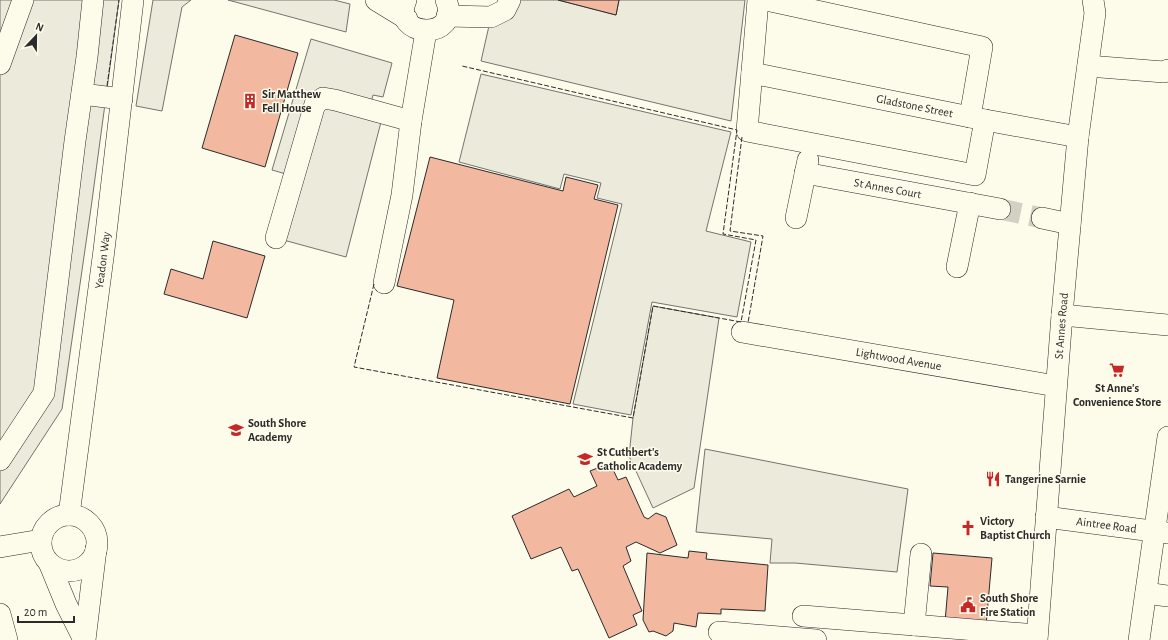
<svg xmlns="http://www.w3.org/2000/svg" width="1168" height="640" font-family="'Alegreya Sans',sans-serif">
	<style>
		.green { fill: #ecebdb; stroke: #74746e }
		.parking { fill: #eceadb; stroke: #74746e }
		.building { fill: #f2b8a0; stroke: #2b2b2b }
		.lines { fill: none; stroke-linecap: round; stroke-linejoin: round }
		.minor-tunnel { stroke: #d3d1c4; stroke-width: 21; stroke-dasharray: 21 10; stroke-linecap: butt }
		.minor-casing { stroke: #2b2b2b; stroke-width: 22 }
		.minor { stroke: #fdfbea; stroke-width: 21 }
		.fence { stroke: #2b2b2b; stroke-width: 1; stroke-dasharray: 5 2; stroke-linecap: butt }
		.labels { text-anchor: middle; stroke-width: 3; stroke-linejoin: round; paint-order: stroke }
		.poi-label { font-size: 12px; font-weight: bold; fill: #2b2b2b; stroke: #fdfbea; text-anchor: start }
		.street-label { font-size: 12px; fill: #2b2b2b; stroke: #fdfbea }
	</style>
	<rect width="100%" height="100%" fill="#fdfbea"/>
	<!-- green -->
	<g class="green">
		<path d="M153 0H191L182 7 162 111 136 106Z"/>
		<path d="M228 0H334L350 4 346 32Z"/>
		<path d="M705 449 908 489 897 572 795 563H770L772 539 696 532Z"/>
	</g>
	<!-- parking -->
	<g class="parking">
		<path d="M0 0H119L91 208 62 409 0 504Z"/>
		<path d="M510 0H558L616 15 619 0H745L731 121 481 61 491 17Z"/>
		<path d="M311 39 392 63 383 97 373 95 367 118 381 122 346 257 276 238 293 176 272 170Z"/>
		<path d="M481 74 731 132 706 231 751 242 737 317 652 302 631 415 573 404 622 204 597 198 601 183 564 174 560 189 459 162Z"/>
		<path d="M653 306 719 318 694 488 653 508 629 456 633 418Z"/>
	</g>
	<!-- building -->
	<g class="building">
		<path d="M558 0H619L616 15Z"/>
		<path d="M235 35 298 53 265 167 202 148Z"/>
		<path d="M430 157 563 191 566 177 598 185 594 199 618 205 570 404 437 378 454 300 397 286Z"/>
		<path d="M213 241 265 256 247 318 164 294 171 269 203 279Z"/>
		<path d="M610 463 618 480 626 477 644 517 648 519 656 513 666 517 677 545 660 553 636 542 626 547 631 561 623 566 642 611 633 615 637 625 609 638 578 569 572 571 561 547 531 559 512 516 569 489 574 497 597 486 590 471Z"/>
		<path d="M689 551 707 553 706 559 768 565 765 611 721 609V614L698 613 696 627 674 623 673 631 666 636 653 631 649 632 643 620 647 553 688 558Z"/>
		<path d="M933 553 992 558 986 626 945 622 948 587 930 586Z"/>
	</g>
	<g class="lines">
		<!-- minor-tunnel -->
		<path class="minor-tunnel" d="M1000 209 1042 218"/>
		<!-- minor casing -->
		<g class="minor-casing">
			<g id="minor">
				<path d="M376 0 407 19"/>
				<path d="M406 0C389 39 463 41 446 0"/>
				<path d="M758 0 747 131 975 175 985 120"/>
				<path d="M766 0 982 47 970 117"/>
				<path d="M447 16 491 17 505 10 510 0"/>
				<path d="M0 64 23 0"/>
				<path d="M1088 66 1164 72 1168 70"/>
				<path id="s1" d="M752 73 985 120 1078 137"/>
				<path d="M82 94 122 99"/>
				<path id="s2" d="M805 173 1000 209"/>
				<path d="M796 218 808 160"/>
				<path d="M1042 218 1070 224"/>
				<path d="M276 238 315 104 323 98 335 100 411 121"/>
				<path d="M957 267 970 203"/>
				<path d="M384 283 402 195 411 121 426 31"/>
				<path d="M1062 315 1168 325"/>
				<path id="s3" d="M742 332 1056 386"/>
				<path d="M0 460 44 393 75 141 87 57 93 0"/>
				<path id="s4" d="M69 515 104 250 133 0"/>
				<circle cx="69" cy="543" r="28"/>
				<path id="s5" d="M1046 517 1168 533"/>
				<path d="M0 547 41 540"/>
				<path d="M50 565 66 604 84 640"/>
				<path d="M1146 593 1168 596"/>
				<path d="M0 614 7 640"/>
				<path d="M803 616 1037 635"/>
				<path d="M914 625 921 554"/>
				<path d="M719 632 816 640"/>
				<path d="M85 640 96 549"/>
				<path id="s6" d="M1037 640 1062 315 1078 137 1095 13 1093 0"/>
				<path d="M1139 640 1168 437"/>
			</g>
		</g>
		<!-- minor -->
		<use href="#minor" class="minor"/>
		<!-- fence -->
		<g class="fence">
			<path d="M107 86 119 0"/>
			<path d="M742 137 730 231 763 236 748 323"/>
			<path d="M374 284 354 367 633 418 653 306 741 322 756 240 723 234 737 130 462 66"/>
		</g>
	</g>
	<!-- icons -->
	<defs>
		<g id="building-bare" transform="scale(1.2)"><path d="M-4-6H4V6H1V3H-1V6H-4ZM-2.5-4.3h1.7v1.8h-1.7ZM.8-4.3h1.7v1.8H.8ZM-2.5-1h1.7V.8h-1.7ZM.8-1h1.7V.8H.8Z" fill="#c62828" stroke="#fdfbea" stroke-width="2.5" paint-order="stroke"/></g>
		<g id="supermarket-bare" transform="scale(1.2)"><path d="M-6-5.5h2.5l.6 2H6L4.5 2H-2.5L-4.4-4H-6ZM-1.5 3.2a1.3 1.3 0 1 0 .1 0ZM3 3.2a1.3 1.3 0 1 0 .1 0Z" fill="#c62828" stroke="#fdfbea" stroke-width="2.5" paint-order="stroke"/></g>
		<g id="school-bare" transform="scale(1.2)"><path d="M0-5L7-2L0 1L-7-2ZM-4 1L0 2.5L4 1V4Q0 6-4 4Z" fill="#c62828" stroke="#fdfbea" stroke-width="2.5" paint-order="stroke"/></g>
		<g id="restaurant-bare" transform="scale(1.2)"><path d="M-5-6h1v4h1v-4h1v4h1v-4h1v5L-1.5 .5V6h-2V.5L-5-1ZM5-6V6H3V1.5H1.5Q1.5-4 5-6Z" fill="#c62828" stroke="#fdfbea" stroke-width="2.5" paint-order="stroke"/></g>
		<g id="church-bare" transform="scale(1.2)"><path d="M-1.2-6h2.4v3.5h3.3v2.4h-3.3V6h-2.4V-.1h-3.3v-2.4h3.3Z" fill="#c62828" stroke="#fdfbea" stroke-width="2.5" paint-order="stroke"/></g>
		<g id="civic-bare" transform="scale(1.2)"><path d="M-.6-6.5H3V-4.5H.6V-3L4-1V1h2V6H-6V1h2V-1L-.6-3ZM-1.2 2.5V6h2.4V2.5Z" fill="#c62828" stroke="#fdfbea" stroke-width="2.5" paint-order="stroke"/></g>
	</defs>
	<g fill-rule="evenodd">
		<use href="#building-bare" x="250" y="101"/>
		<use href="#supermarket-bare" x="1117" y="370"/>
		<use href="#school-bare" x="236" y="430"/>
		<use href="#school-bare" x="585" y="459"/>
		<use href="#restaurant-bare" x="993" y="479"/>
		<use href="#church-bare" x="968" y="528"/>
		<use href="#civic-bare" x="968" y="605"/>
	</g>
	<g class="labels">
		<!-- poi labels -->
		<g class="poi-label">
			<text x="262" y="98">Sir Matthew<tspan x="262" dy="14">Fell House</tspan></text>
			<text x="1117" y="392" text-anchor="middle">St Anne's<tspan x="1117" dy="14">Convenience Store</tspan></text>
			<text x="248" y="427">South Shore<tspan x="248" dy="14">Academy</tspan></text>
			<text x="597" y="456">St Cuthbert's<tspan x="597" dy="14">Catholic Academy</tspan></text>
			<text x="1005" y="483">Tangerine Sarnie</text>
			<text x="980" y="525">Victory<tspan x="980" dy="14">Baptist Church</tspan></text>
			<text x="980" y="602">South Shore<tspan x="980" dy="14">Fire Station</tspan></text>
		</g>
		<!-- street labels -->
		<g class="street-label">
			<text dy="4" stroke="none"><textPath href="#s1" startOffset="166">Gladstone Street</textPath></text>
			<text dy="4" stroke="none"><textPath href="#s2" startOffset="84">St Annes Court</textPath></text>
			<text dy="4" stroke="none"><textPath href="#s4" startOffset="257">Yeadon Way</textPath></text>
			<text dy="4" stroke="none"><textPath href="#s6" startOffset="315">St Annes Road</textPath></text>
			<text dy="4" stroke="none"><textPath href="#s3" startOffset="159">Lightwood Avenue</textPath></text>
			<text dy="4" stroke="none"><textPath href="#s5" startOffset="61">Aintree Road</textPath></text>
		</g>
	</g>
	<!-- north arrow -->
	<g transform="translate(36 36) rotate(22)" stroke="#fdfbea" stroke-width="3" paint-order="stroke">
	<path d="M0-3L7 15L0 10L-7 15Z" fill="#2b2b2b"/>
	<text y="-6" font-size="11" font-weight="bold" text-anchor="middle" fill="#2b2b2b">N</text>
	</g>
	<!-- scale -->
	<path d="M18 616v6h56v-6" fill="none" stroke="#2b2b2b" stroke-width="2"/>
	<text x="24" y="616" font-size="12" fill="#2b2b2b" stroke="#fdfbea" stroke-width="3" paint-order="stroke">20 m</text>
</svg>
